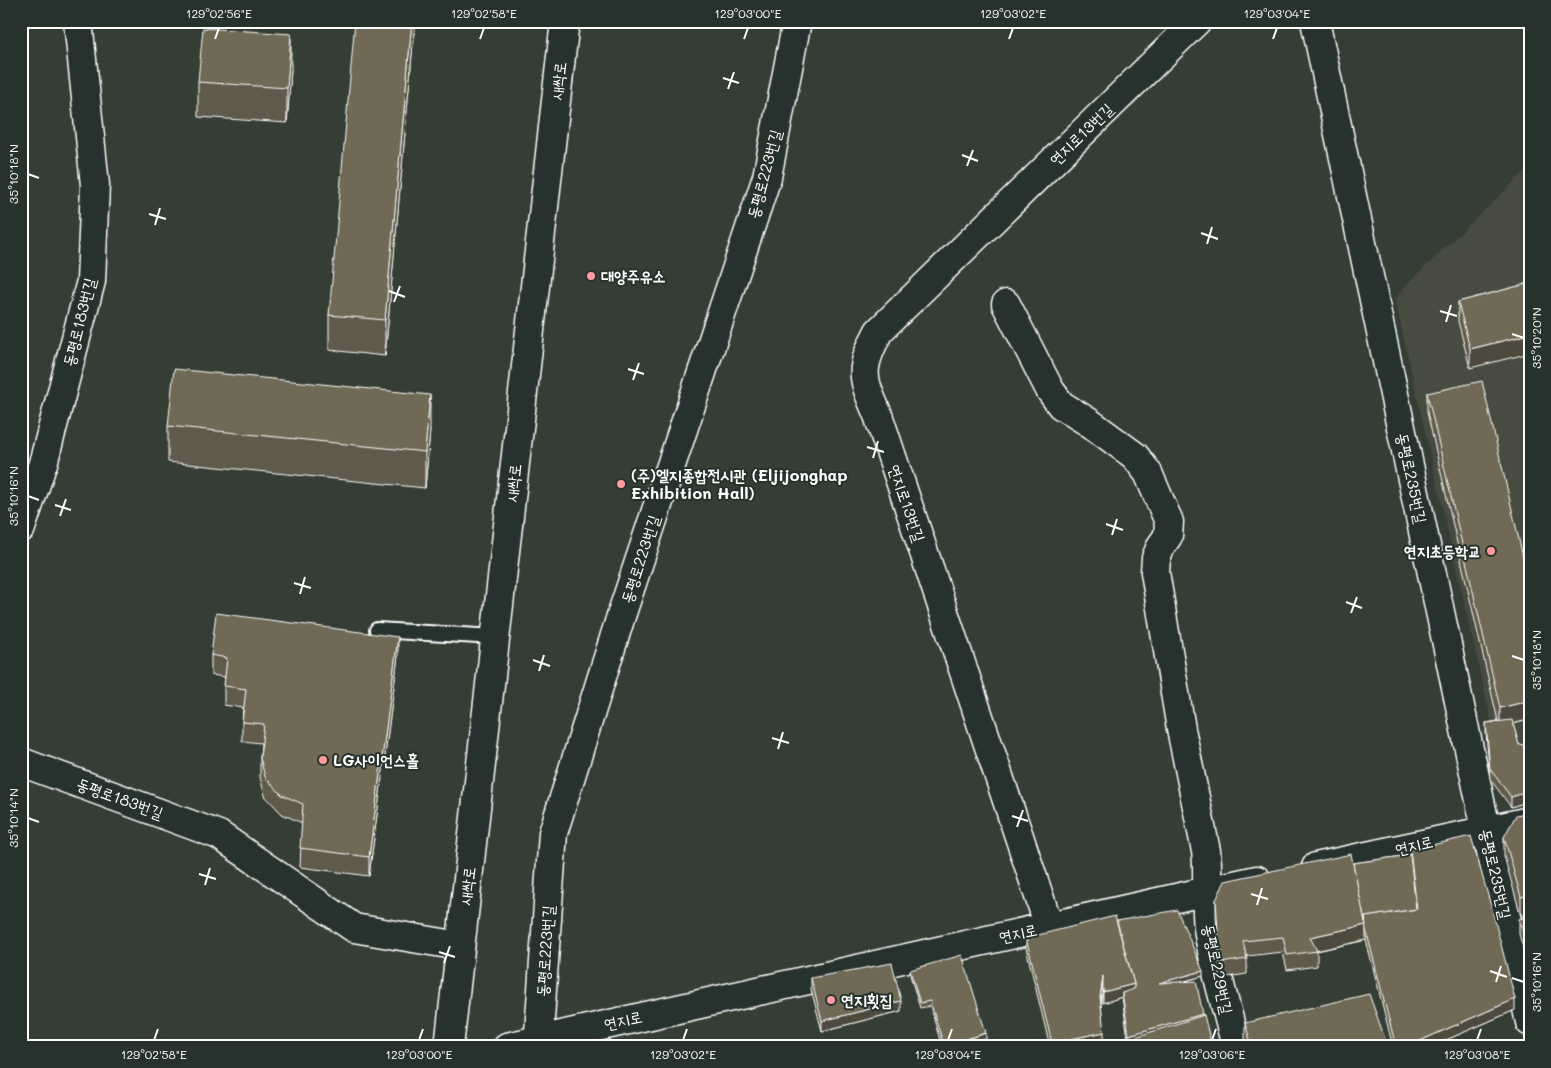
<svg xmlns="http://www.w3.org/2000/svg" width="1551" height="1068" font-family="Mali,'Poor Story',sans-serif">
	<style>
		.built { fill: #464b3f }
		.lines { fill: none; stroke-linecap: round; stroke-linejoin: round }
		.service-casing { stroke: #fff; stroke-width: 18 }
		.minor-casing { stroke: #fff; stroke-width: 31 }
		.secondary-casing { stroke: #fff; stroke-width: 31 }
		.service { stroke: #26332d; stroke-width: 14 }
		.minor { stroke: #26332d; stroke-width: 28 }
		.secondary { stroke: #26332d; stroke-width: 28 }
		.wall { fill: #5f5a4b; stroke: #fff }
		.shaded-wall { fill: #4e4a3d; stroke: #fff }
		.building { fill: #6f6957; stroke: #fff }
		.ticks { fill: none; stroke: #fff; stroke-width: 2 }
		.poi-dot { fill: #ff9aa2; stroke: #26332d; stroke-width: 2 }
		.labels { text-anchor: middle; stroke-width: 4; stroke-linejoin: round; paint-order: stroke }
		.street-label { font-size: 16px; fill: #fff; stroke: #26332d }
		.poi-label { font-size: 16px; font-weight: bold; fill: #fff; stroke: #26332d; text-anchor: start }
		.neatline { fill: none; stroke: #fff; stroke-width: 2 }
		.ticks-label { font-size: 12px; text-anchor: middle; fill: #fff }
	</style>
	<rect width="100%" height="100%" fill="#353e35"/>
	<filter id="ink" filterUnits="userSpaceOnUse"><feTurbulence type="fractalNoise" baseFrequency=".02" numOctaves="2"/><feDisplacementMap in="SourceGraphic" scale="10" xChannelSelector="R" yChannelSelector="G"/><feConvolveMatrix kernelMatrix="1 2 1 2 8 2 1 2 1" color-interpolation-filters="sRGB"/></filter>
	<g filter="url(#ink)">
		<!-- built -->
		<path class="built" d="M1530 169V803L1511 807 1395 300 1403 288 1524 172Z"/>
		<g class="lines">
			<!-- service casing -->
			<g class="service-casing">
				<path id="service" d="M377 630 495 637"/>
			</g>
			<!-- minor casing -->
			<g class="minor-casing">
				<g id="minor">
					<path d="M1315 21 1486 829 1530 1022"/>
					<path d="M1006 304 1050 390 1061 405 1090 423 1135 456 1148 473 1169 522 1168 536 1161 546 1156 558 1155 572 1181 729 1206 851C1209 877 1205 902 1208 928 1213 966 1227 1008 1236 1047"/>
					<path d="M21 528 44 460 91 281 95 185 78 21"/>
					<path d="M21 762 219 835 354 928 460 946"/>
					<path d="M1316 867 1530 821"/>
					<path d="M1049 926 878 415C861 376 859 369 879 331L1197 21"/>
					<path d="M507 1047 1257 880"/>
					<path d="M538 1047 553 833 621 616 767 177 797 21"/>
				</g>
			</g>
			<!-- secondary casing -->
			<g class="secondary-casing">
				<path id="secondary" d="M449 1047 565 21"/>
			</g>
			<!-- service -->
			<use href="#service" class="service"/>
			<!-- minor -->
			<use href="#minor" class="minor"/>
			<!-- secondary -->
			<use href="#secondary" class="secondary"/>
		</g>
		<!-- wall -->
		<g class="wall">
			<path d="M415 21 385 356 329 350V315Z"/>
			<path d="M291 70 287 123 198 117V82Z"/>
			<path d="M1530 283 1470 368 1458 321V302Z"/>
			<path d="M1427 393 1530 587V728L1528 720 1513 724 1519 745 1530 744V801L1511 807 1490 779 1486 733V723L1498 721 1427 412Z"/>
			<path d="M168 426 430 430 425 488 168 462Z"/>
			<path d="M211 655 398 656 369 876 300 867 302 823 282 814 265 796 260 777V758L261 743 242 741V722L243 708 224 705V686L225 677 211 675Z"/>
			<path d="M1530 812 1521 916 1504 856V837Z"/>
			<path d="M1410 850 1515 1010 1430 1047H1393L1366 940 1317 951V966L1287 970 1283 952 1247 956V974L1220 978 1216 915V900L1353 863 1410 855Z"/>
			<path d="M1530 916V971L1519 934V919Z"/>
			<path d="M1117 921 1203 976 1182 982 1203 1015 1212 1047H1123V1041L1128 1039 1122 997 1103 1003V987L1101 1002 1104 1042 1082 1047H1050L1026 948V938Z"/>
			<path d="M910 970 986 1039 960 1047H942L930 1006 920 1008 910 975Z"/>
			<path d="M811 978 901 1011 822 1031 811 989Z"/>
			<path d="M1245 1023 1388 1047H1245Z"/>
		</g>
		<!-- shaded-wall -->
		<g class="shaded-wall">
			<path d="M412 21H415L385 356V320Z"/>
			<path d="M291 34V70L287 123V88Z"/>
			<path d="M1530 334V353L1470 368V349Z"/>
			<path d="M430 395V430L425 488V452Z"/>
			<path d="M398 637V656L369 876V857Z"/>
			<path d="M1528 701V720L1500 727V708Z"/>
			<path d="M1530 791V801L1511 807V797Z"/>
			<path d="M1530 895V914L1521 916V897Z"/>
			<path d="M1366 925V940L1315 951 1310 937Z"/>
			<path d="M1203 971V976L1159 988V983Z"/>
			<path d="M1103 976V987L1100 1007V997Z"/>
			<path d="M1134 984V994L1122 993V997L1103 1003V992Z"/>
			<path d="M1515 999V1010L1430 1047H1406Z"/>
			<path d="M901 1001V1011L822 1031V1021Z"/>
			<path d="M1203 1014V1019L1129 1041V1035Z"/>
			<path d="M1104 1032V1042L1082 1047H1052V1043Z"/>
			<path d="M986 1033V1039L960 1047H944Z"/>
		</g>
		<!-- building -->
		<g class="building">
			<path d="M355 21H412L385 320 329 315Z"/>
			<path d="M203 28 291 34 287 88 198 82Z"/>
			<path d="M1530 283V334L1470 349 1458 302Z"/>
			<path d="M174 369 430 395 425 452 168 426Z"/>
			<path d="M1482 381 1530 587V709L1528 701 1500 708 1427 393Z"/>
			<path d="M216 613 398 637 369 857 300 848 303 804 282 795 265 777 260 758 264 724 242 722 246 689 224 686 227 658 211 655Z"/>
			<path d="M1512 720 1519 745 1530 744V791L1511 797 1490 769 1486 723Z"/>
			<path d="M1530 812V895L1521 897 1504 837 1516 815Z"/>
			<path d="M1471 836 1493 913 1515 999 1406 1047H1396L1366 930 1365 917 1417 909 1410 850Z"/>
			<path d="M1351 854 1366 925 1310 937 1317 951 1287 955 1283 937 1243 941 1247 959 1220 963 1216 900 1225 881Z"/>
			<path d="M1410 855 1416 909 1365 917V922L1353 863Z"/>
			<path d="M1177 910 1203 971 1159 983 1196 981 1203 1014 1129 1035 1122 993 1134 989V984L1117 921Z"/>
			<path d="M1115 916 1134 984 1103 992V976L1100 997 1104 1032 1052 1043 1026 938Z"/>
			<path d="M1530 916V956L1519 919Z"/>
			<path d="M962 955 986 1033 944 1046 930 1001 920 1003 910 970Z"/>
			<path d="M892 963 901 1001 822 1021 811 978Z"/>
			<path d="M1369 994 1388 1047H1252L1245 1023Z"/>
			<path d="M1204 1015 1212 1047H1126L1123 1041Z"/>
		</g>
	</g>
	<!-- ticks -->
	<path class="ticks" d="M215 39 219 28M480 39 484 28M744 39 748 28M1009 39 1013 28M1273 39 1277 28M723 78 739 83M728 89 734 72M962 155 978 161M967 166 973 150M28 174 39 178M149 214 166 219M155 225 160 208M1201 233 1218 239M1207 244 1212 227M389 291 405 297M394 302 400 286M1440 311 1457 316M1446 322 1451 305M1512 334 1524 338M628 369 644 374M633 380 639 363M867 447 884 452M873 458 878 441M28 496 39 500M55 505 71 510M60 516 66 499M1106 524 1123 530M1112 535 1117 519M294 583 311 588M300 594 305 577M1346 602 1362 608M1351 613 1357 597M1512 656 1524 660M533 660 550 666M539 671 544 655M772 738 789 743M778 749 783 732M1012 816 1028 821M28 818 39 822M1017 827 1023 810M199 874 216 879M205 885 210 868M1251 894 1268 899M1257 905 1262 888M439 952 455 957M444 963 450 946M1490 971 1507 977M1512 978 1524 982M1496 982 1501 966M154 1040 158 1029M419 1040 423 1029M683 1040 687 1029M948 1040 952 1029M1212 1040 1216 1029M1477 1040 1481 1029"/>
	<!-- markers -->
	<g class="poi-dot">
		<circle cx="591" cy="276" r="5"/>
		<circle cx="621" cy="484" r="5"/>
		<circle cx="1491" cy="551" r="5"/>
		<circle cx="323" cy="760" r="5"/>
		<circle cx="831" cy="1000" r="5"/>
	</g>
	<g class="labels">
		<!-- street labels -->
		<g class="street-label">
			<text transform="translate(558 81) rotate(-84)" y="6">새싹로</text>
			<text transform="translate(1081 134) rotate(-44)" y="6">연지로13번길</text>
			<text transform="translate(764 174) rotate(-75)" y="6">동평로223번길</text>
			<text transform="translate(79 322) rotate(-76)" y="6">동평로183번길</text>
			<text transform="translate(1412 478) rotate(78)" y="6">동평로235번길</text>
			<text transform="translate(513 483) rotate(-84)" y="6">새싹로</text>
			<text transform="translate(907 503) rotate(71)" y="6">연지로13번길</text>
			<text transform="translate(640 559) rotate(-72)" y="6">동평로223번길</text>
			<text transform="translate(120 798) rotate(20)" y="6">동평로183번길</text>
			<text transform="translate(1414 845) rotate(-13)" y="6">연지로</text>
			<text transform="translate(1496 874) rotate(77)" y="6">동평로235번길</text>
			<text transform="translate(467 886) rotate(-83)" y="6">새싹로</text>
			<text transform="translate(1018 933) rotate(-12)" y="6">연지로</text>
			<text transform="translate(545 951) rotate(-86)" y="6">동평로223번길</text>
			<text transform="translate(1218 969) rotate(78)" y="6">동평로229번길</text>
			<text transform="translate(623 1020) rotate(-12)" y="6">연지로</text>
		</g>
		<!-- poi labels -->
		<g class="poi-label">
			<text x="601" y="282">대양주유소</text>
			<text x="631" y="481">(주)엘지종합전시관 (Eljijonghap<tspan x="631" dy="18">Exhibition Hall)</tspan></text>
			<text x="1481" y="557" text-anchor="end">연지초등학교</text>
			<text x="333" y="766">LG사이언스홀</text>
			<text x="841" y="1006">연지횟집</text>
		</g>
	</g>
	<!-- margin -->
	<rect width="1551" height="1068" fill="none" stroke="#26332d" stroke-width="55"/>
	<rect x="28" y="28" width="1496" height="1012" class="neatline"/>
	<g class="ticks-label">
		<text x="219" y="18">129°02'56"E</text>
		<text x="484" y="18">129°02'58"E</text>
		<text x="748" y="18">129°03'00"E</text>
		<text x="1013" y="18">129°03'02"E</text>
		<text x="1277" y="18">129°03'04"E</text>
		<text transform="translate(14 174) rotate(-90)" y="4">35°10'18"N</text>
		<text transform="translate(1537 338) rotate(-90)" y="4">35°10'20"N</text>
		<text transform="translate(14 496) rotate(-90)" y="4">35°10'16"N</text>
		<text transform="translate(1537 660) rotate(-90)" y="4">35°10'18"N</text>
		<text transform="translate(14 818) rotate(-90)" y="4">35°10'14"N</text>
		<text transform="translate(1537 982) rotate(-90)" y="4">35°10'16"N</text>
		<text x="154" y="1059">129°02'58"E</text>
		<text x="419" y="1059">129°03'00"E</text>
		<text x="683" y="1059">129°03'02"E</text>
		<text x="948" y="1059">129°03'04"E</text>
		<text x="1212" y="1059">129°03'06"E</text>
		<text x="1477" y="1059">129°03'08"E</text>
	</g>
</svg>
